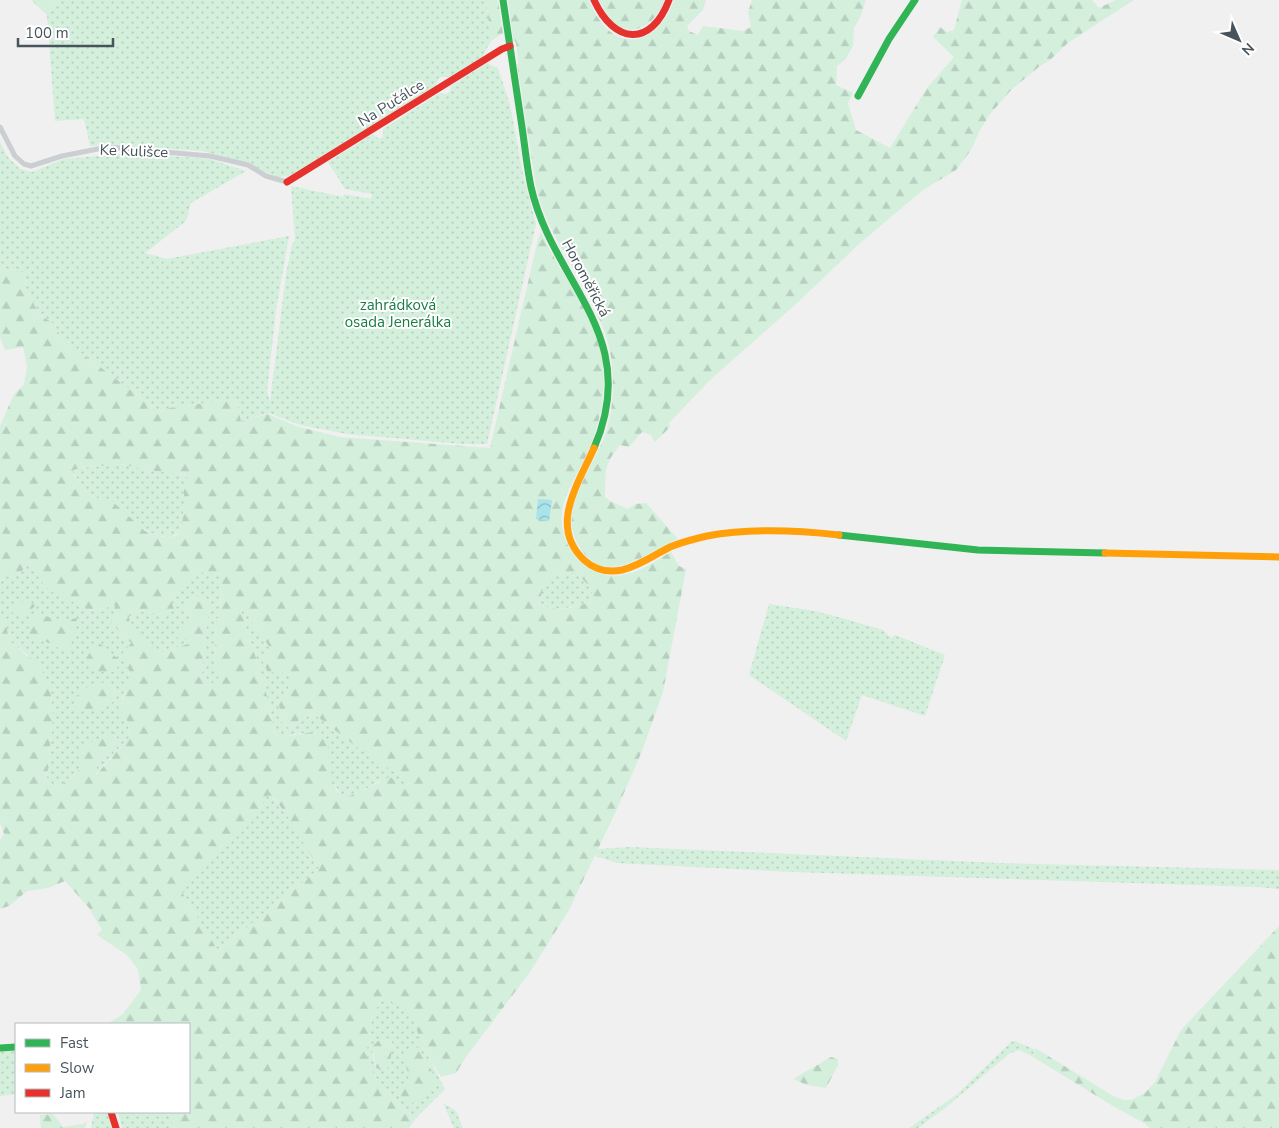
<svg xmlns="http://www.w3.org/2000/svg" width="1279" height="1128" font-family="'Nunito Sans',sans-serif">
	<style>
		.grass { fill: url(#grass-dots); fill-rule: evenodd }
		.forest { fill: url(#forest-firs); fill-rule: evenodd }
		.water { fill: url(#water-waves) }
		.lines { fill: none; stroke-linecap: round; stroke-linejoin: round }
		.street { stroke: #cbcfd1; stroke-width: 5 }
		.fast { stroke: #30b455; stroke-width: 7 }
		.slow { stroke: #ff9f0a; stroke-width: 7 }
		.jam { stroke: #e5322d; stroke-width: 7 }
		.labels { text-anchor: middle; stroke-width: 4; stroke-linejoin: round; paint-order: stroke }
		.street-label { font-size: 15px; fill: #47545c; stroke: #fff }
		.park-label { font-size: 15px; fill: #187d42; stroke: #fff }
	</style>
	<defs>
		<pattern id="grass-dots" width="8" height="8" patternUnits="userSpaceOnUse" patternTransform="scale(1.25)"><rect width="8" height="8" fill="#d4efdc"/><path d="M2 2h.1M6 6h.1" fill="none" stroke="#b7cfbf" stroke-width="1.8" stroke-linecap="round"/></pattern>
		<pattern id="forest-firs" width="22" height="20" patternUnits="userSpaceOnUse" patternTransform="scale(1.25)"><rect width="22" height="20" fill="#d4efdc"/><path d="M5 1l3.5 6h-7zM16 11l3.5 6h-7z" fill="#b7cfbf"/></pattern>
		<pattern id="water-waves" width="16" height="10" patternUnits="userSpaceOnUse" patternTransform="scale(1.25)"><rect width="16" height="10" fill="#a9e4ec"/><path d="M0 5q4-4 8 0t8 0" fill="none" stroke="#8bbbc2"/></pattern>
	</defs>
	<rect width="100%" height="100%" fill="#f0f0f0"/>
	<!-- grass -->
	<g class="grass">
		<path d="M58 0H486L491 41 482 57 450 77H441L438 79 436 85 290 176 278 177 233 159 202 151 110 145 90 146 84 119 55 121 47 15Z"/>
		<path d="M487 63 497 68 499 71 510 105 523 174 536 224 487 444H462L347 434 300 425 269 413 241 421 236 399 169 408 160 412 87 357 65 344 54 324 39 314 26 289 25 273 0 267V142L7 156 20 169 32 172 64 159 131 153 210 159 246 171 191 203 186 221 145 253 167 259 289 236 276 310 267 391 270 402 286 274 292 245 295 239 291 186 343 197 344 194 371 199 372 194 345 189 328 162 373 134 379 139 383 137V129L440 93 446 94 450 92 451 86Z"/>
		<path d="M112 464C127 464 141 469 156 471 168 473 178 473 189 477L184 484V506L181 532C152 552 118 501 90 496L71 470C84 466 98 468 112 464Z"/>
		<path d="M30 562C35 567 37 576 42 582 48 589 54 591 61 594 88 608 82 616 115 605L112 624 131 643 127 664 130 683 123 695 120 710 128 722 129 738 95 775 97 766 120 744 80 754V769L61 785 55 787 47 778 53 714 51 693 27 654 9 641 5 618H0V581L3 578 19 574ZM52 618 62 621 77 619 62 650 53 644 32 638Z"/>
		<path d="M199 572 221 574 220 614 215 623 216 667 220 681 206 685 202 672 209 605 198 597 185 600 183 605 193 620 189 622 177 637 191 641 188 644 163 652H160L129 624V617L137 611 164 614 174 609 168 594 179 593Z"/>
		<path d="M576 573C583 579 596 592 593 601 574 608 557 611 538 605L544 586 549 577 560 574Z"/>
		<path d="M769 604 815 611 842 618 883 630 891 638 895 635 945 655 925 716 862 695 846 741 749 675Z"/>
		<path d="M241 611H247L250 620 271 649 280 672 291 677 288 689 278 700 283 726 291 728 300 719 314 714 354 745 410 782 404 787 379 781 356 795 344 797C329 783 328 760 327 741L301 733 281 737 275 734 265 687Z"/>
		<path d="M268 795C285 804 307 850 319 869L218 951 183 894 186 886Z"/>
		<path d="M630 847 1000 863 1279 870V889L1257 887 793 872 617 863 595 856 598 849Z"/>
		<path d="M380 1001 391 1002 404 1007 412 1015 423 1046 445 1089 415 1119 382 1087 367 1064V1049L372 1019ZM387 1038 393 1044 389 1067H376L372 1053Z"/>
		<path d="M1015 1041 1034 1049 1033 1057 1020 1050 1010 1053 944 1109 918 1128H909L956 1095 1011 1042Z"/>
		<path d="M0 1051H16V1094L0 1096Z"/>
		<path d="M443 1103 456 1111 463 1128H454Z"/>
		<path d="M94 1112H108L112 1128H91Z"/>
		<path d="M118 1112H167L175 1128H122Z"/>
	</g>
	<!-- forest -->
	<g class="forest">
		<path d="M31 0H58L47 15Z"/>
		<path d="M486 0H498L503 33 491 41Z"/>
		<path d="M508 0H589C594 13 603 28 615 35 642 50 667 24 674 0H706L703 10 687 26 689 31 698 35 703 26 743 31 751 27 748 12 752 0H866L861 15 854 28 853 46 845 60 837 66 836 85 853 93 848 103 856 130 890 148 927 88 954 57 933 37 940 27 947 32 954 30 962 0H1092L1099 8 1116 0H1134L1069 42 1050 60 1040 66 1012 89 991 113 980 130 971 150 956 170 923 190 859 244 796 304 709 381 669 423 670 427 655 442 651 435 642 432 629 447 620 445C603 466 606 471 605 497L610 501 628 509 635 504 646 503 678 539C649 550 610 587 583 552 552 513 594 470 606 432 613 411 614 387 612 365 608 312 562 259 543 210 536 192 534 173 531 154 526 124 522 94 517 64L519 63 516 43 513 38Z"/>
		<path d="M599 0H664C659 18 639 38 618 26 609 20 604 9 599 0Z"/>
		<path d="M541 232C560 276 598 315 603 365 606 398 599 430 584 460 576 477 564 494 562 512 558 549 589 584 627 574 642 571 657 560 671 552L679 566 686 569 663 692 642 751 617 809 569 910 530 972 466 1057 456 1073 441 1077C435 1067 428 1056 423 1046 411 1019 415 1005 380 1001L372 1019 367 1049V1064L382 1087 415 1119 409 1128H175L167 1112H189V1024H107L123 1014 141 990 138 969 127 955 97 935 102 930 89 908 65 881 48 888 27 891 9 906 0 909V840L4 834 0 822V618H5L9 641 40 666 51 693 53 714 47 778 55 787 61 785 80 769V754L82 746 115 733 120 744 97 766 96 775 129 738 128 722 120 710C124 686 137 679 122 654L131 643 112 624 115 605C88 614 86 610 63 596 60 593 56 594 52 592 42 586 37 573 31 563L30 562 19 574 3 578 0 581V426L14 394 24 385 27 366 23 347 5 350 0 337V267L25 273 26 289 39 314 54 324 65 344 87 357 160 412 169 408 236 399 241 421 268 414 296 426 339 437 490 448 538 239ZM112 464C127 464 141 469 156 471 168 473 177 473 188 476L184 484V506L181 532 176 536 163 537 145 531 112 501 90 496 71 471C84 465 98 468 112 464ZM199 572 221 574 220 614 215 623 216 667 219 681 206 685 202 672 209 605 198 597 185 600 183 605 193 620 179 628 176 637 190 641 188 644 163 652H160L130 624 129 617 137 611 164 614 174 609 168 594 179 593ZM576 573C583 579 596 592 593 601 573 608 558 612 538 605L544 586 549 577 560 574ZM241 611H247L250 620 271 649 262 660 268 673 280 672 290 677 288 689 278 700 283 726 291 728 300 719 314 714 354 745 410 783 404 787 390 777C373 784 363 794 344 797L336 790 329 764 327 741 320 731 281 737 275 734 265 687ZM268 795 275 799 286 814 319 869 218 951 183 894 186 886 250 824Z"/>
		<path d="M24 601 35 605C28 616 23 616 11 612L15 606Z"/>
		<path d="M35 613 62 621 77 618 70 650H62L53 644 32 638 28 632 30 620Z"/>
		<path d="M98 642 118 659 117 672H96L84 663 89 654Z"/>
		<path d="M107 682 114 685 117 696 114 701 102 711 77 710 74 698 90 685Z"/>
		<path d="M1279 926V1128H1150L1144 1123 1113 1106 1033 1057 1035 1048 1115 1097 1124 1100H1131L1145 1093 1155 1082 1181 1030Z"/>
		<path d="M387 1038 393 1045 389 1067 382 1071 376 1067 372 1047 378 1041Z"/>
		<path d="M418 1047 428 1063 437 1083 427 1094 409 1105 397 1091 399 1086 409 1080 404 1054Z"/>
		<path d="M831 1057 838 1059V1065L826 1088 807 1085 793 1079Z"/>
		<path d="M53 1114 63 1127 83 1124 87 1121 85 1128H41L40 1115Z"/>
	</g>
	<!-- water -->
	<path class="water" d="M538 499 552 500 549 521 536 519Z"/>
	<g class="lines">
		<!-- street -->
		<path class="street" d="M0 127 15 156 24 164 31 166 62 156 108 147 210 156 248 165 266 176 287 182"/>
		<!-- fast -->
		<g class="fast">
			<path d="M503 0C509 42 516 85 522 127 525 147 527 168 531 187 553 284 643 335 594 448"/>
			<path d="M858 96 889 39 915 0"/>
			<path d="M839 535 978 550 1105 553"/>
			<path d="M0 1048 16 1047"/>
		</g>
		<!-- slow -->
		<g class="slow">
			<path d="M594 448C579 483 548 526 584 560 595 570 607 573 622 570 639 566 654 555 670 547 682 542 694 539 707 536 750 528 795 530 839 535"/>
			<path d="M1105 553 1279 557"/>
		</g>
		<!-- jam -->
		<g class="jam">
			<path d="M594 0C614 44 651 48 669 0"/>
			<path d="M287 182 502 49 510 46"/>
			<path d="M111 1112 116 1128"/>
		</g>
	</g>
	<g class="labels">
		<!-- street labels -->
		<g class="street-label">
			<text transform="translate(391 103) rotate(-32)" y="5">Na Pučálce</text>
			<text transform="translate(134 151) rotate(2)" y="5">Ke Kulišce</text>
			<text transform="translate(586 278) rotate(62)" y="5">Horoměřická</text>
		</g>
		<!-- park labels -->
		<g class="park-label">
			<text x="398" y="310">zahrádková<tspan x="398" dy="17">osada Jenerálka</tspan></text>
		</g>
	</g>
	<!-- legend -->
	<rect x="15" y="1023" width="175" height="90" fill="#ffffff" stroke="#b5bbbe"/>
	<rect x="25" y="1039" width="25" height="8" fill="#30b455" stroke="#b5bbbe"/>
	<text x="60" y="1048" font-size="15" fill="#47545c">Fast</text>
	<rect x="25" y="1064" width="25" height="8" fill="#ff9f0a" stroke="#b5bbbe"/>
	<text x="60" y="1073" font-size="15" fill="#47545c">Slow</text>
	<rect x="25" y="1089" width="25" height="8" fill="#e5322d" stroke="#b5bbbe"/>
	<text x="60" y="1098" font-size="15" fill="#47545c">Jam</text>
	<!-- north arrow -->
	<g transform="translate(1239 40) rotate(135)" stroke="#ffffff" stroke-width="4" paint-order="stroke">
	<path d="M0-4L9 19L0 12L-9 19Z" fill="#47545c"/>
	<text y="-8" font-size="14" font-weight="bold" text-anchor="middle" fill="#47545c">N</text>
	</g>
	<!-- scale -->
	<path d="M18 38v8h95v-8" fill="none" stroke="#47545c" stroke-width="2.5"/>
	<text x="25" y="38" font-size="15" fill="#47545c" stroke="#ffffff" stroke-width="4" paint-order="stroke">100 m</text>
</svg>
